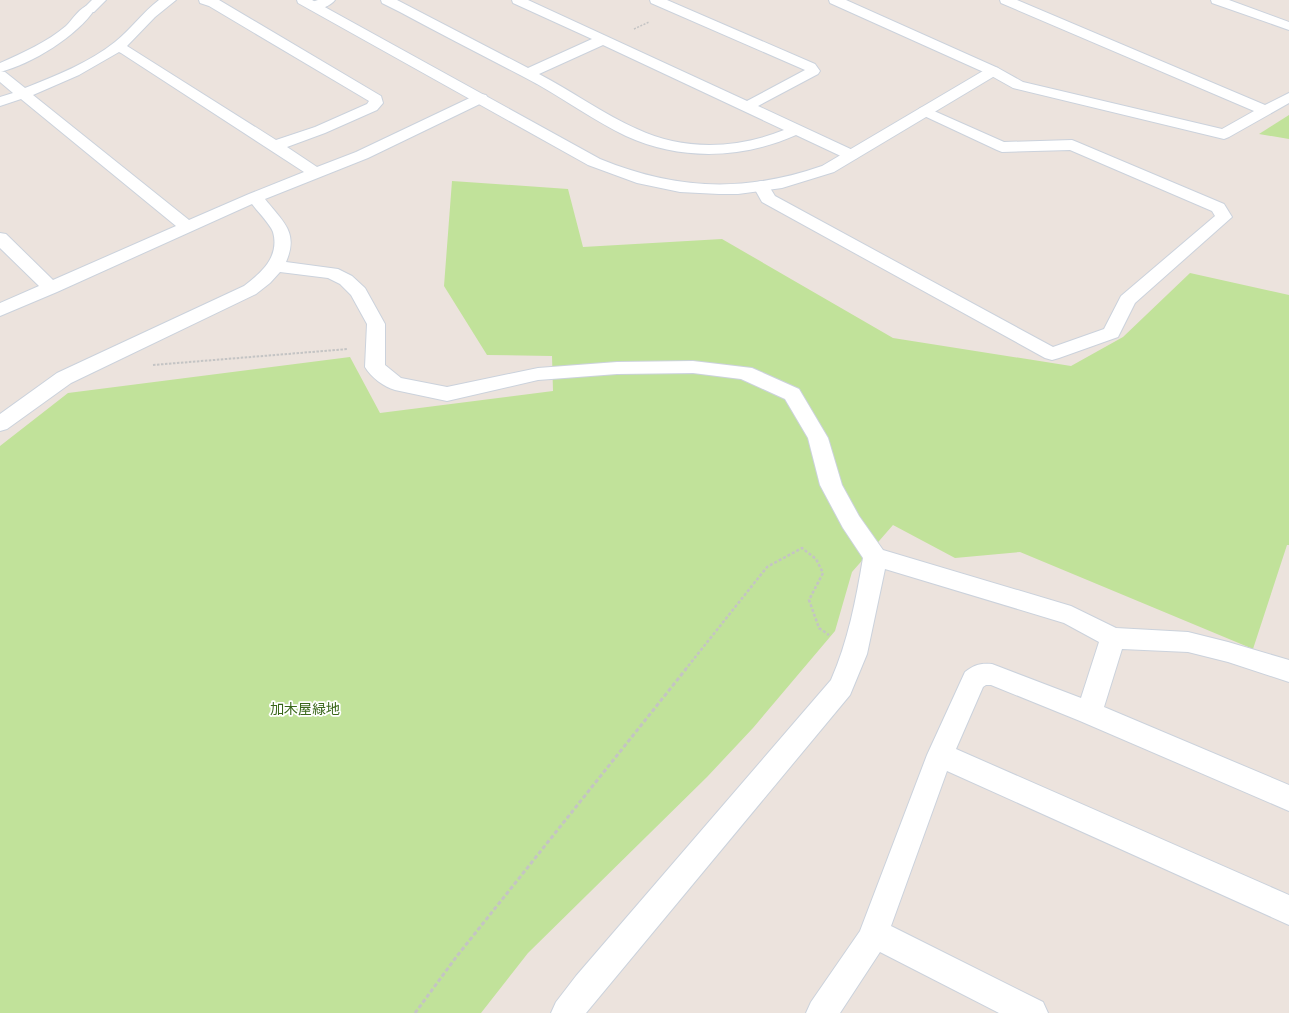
<svg xmlns="http://www.w3.org/2000/svg" width="1289" height="1013" font-family="'Golos Text','Noto Sans JP',sans-serif">
	<style>
		.green { fill: #c1e29a }
		.lines { fill: none; stroke-linecap: round; stroke-linejoin: round }
		.street-casing { stroke: #cbd2dc; stroke-width: 2 }
		.secondary-casing { stroke: #cbd2dc; stroke-width: 2 }
		.path-far3 { stroke: #c4c4c4; stroke-width: 1.5; stroke-dasharray: 2 1.5; stroke-linecap: butt }
		.path-far2 { stroke: #c4c4c4; stroke-width: 2; stroke-dasharray: 2.5 1.5; stroke-linecap: butt }
		.path-far1 { stroke: #c4c4c4; stroke-width: 2.5; stroke-dasharray: 3 2; stroke-linecap: butt }
		.path { stroke: #c4c4c4; stroke-width: 3; stroke-dasharray: 4 2.5; stroke-linecap: butt }
		.street { fill: #fff; fill-rule: evenodd }
		.secondary { fill: #fff; fill-rule: evenodd }
		.labels { text-anchor: middle; stroke-width: 3.5; stroke-linejoin: round; paint-order: stroke }
		.park-label { font-size: 14px; fill: #3a671b; stroke: #fff }
	</style>
	<rect width="100%" height="100%" fill="#ece3dd"/>
	<!-- green -->
	<g class="green">
		<path d="M1289 115V139L1259 134Z"/>
		<path d="M452 181 568 189 583 247 722 239 893 338 1071 366 1123 337 1190 273 1289 295V545H1287L1253 649 1020 552 955 558 893 525 852 572 835 631 753 728 707 777 528 953 481 1013H0V446L68 393 350 357 380 413 553 391 552 356 487 355 444 286Z"/>
	</g>
	<g class="lines">
		<!-- street casing -->
		<g class="street-casing">
			<g id="street">
				<path d="M92 0H106L94 12H84L83 9Z"/>
				<path d="M159 0H176L155 17 127 46 276 140 315 127 367 104 369 101 209 6 200 3 199 0H219L381 96 383 103 377 110 325 133 287 147 317 167 356 152 476 95 481 94 486 95 488 98 486 101 368 158 265 199C283 222 299 232 286 262L338 269 352 276 365 288 385 324V365L401 378 447 387 538 368 617 362 693 361 752 368 799 389 828 438 842 485 859 516 883 550 1071 606 1116 628 1188 632 1228 642 1289 660V682L1228 662 1188 652 1122 649 1104 707 1289 785V811L1080 721 991 685H986L983 687 956 749 1289 895V925L947 771 891 926 1043 1002 1048 1013H999L880 952 840 1013H806L811 1002 860 931 927 755 965 672C974 665 980 663 992 664L1081 698 1099 642 1064 623 885 569 867 654 850 695 586 1013H551L556 1002 576 976 831 680C848 641 856 600 863 558L843 528 820 485 808 438 785 399 741 379 693 373 617 374 538 380 447 401 395 390C384 387 371 377 365 367L367 324 351 295 340 284 328 278 280 272 270 283 256 294 71 383 7 429 0 431V414L57 373 244 286C261 273 280 257 273 232 270 224 257 211 252 204L57 292 0 316V303L39 286 0 248V233L6 234 53 280 176 226 21 99 0 106V97L13 93 0 82V71L5 72 25 88C55 76 89 63 115 42 131 29 143 12 159 0ZM119 52 121 53 304 172 249 194 189 220 33 95 79 75Z"/>
				<path d="M318 0H335C331 6 317 11 309 9L308 6 309 3Z"/>
				<path d="M381 0H397L528 68 592 39 513 3 512 0H528L747 101 805 70 651 3 650 0H667L815 64 820 71 818 74 758 106 857 152 859 155 857 158 851 160 845 158 796 135C742 159 681 161 626 136 595 121 567 101 537 84 492 60 446 37 400 12L382 3ZM603 45 784 130C737 149 683 151 637 129 603 114 572 91 539 74Z"/>
				<path d="M829 0H846L998 68 1023 82 1222 129 1254 111 1001 3 1000 0H1017L1265 105 1289 93V103L1229 137 1224 139 1013 88 988 74 830 3Z"/>
				<path d="M925 107 1004 142 1072 140 1077 142 1224 204 1232 217 1135 303 1118 337 1059 358 1052 360 1045 358 762 202 753 186 755 183 761 181 767 183 775 196 1053 347 1104 329 1121 296 1215 216 1212 211 1070 150 1002 152 997 150 920 114 918 111 920 108Z"/>
			</g>
		</g>
		<!-- secondary casing -->
		<g class="secondary-casing">
			<g id="secondary">
				<path d="M297 0H312L600 159C676 190 744 193 822 166L988 68 993 67 998 68 1000 71 998 74 834 172 782 188 738 194H719L680 192 637 183 588 165 298 3Z"/>
				<path d="M1211 0H1229L1289 22V30L1212 3Z"/>
				<path d="M89 5 94 6 95 9C77 36 32 64 0 72V63C23 53 47 42 66 26 73 19 80 7 89 5Z"/>
			</g>
		</g>
		<!-- path-far3 -->
		<path class="path-far3" d="M634 29 649 22"/>
		<!-- path-far2 -->
		<path class="path-far2" d="M153 365 348 349"/>
		<!-- path-far1 -->
		<path class="path-far1" d="M685 670 767 567 802 548 816 559 823 573 809 600 819 628 829 635"/>
		<!-- path -->
		<path class="path" d="M415 1013 457 956 686 669"/>
		<!-- street -->
		<use href="#street" class="street"/>
		<!-- secondary -->
		<use href="#secondary" class="secondary"/>
	</g>
	<g class="labels">
		<!-- park labels -->
		<g class="park-label">
			<text x="305" y="714">加木屋緑地</text>
		</g>
	</g>
</svg>
